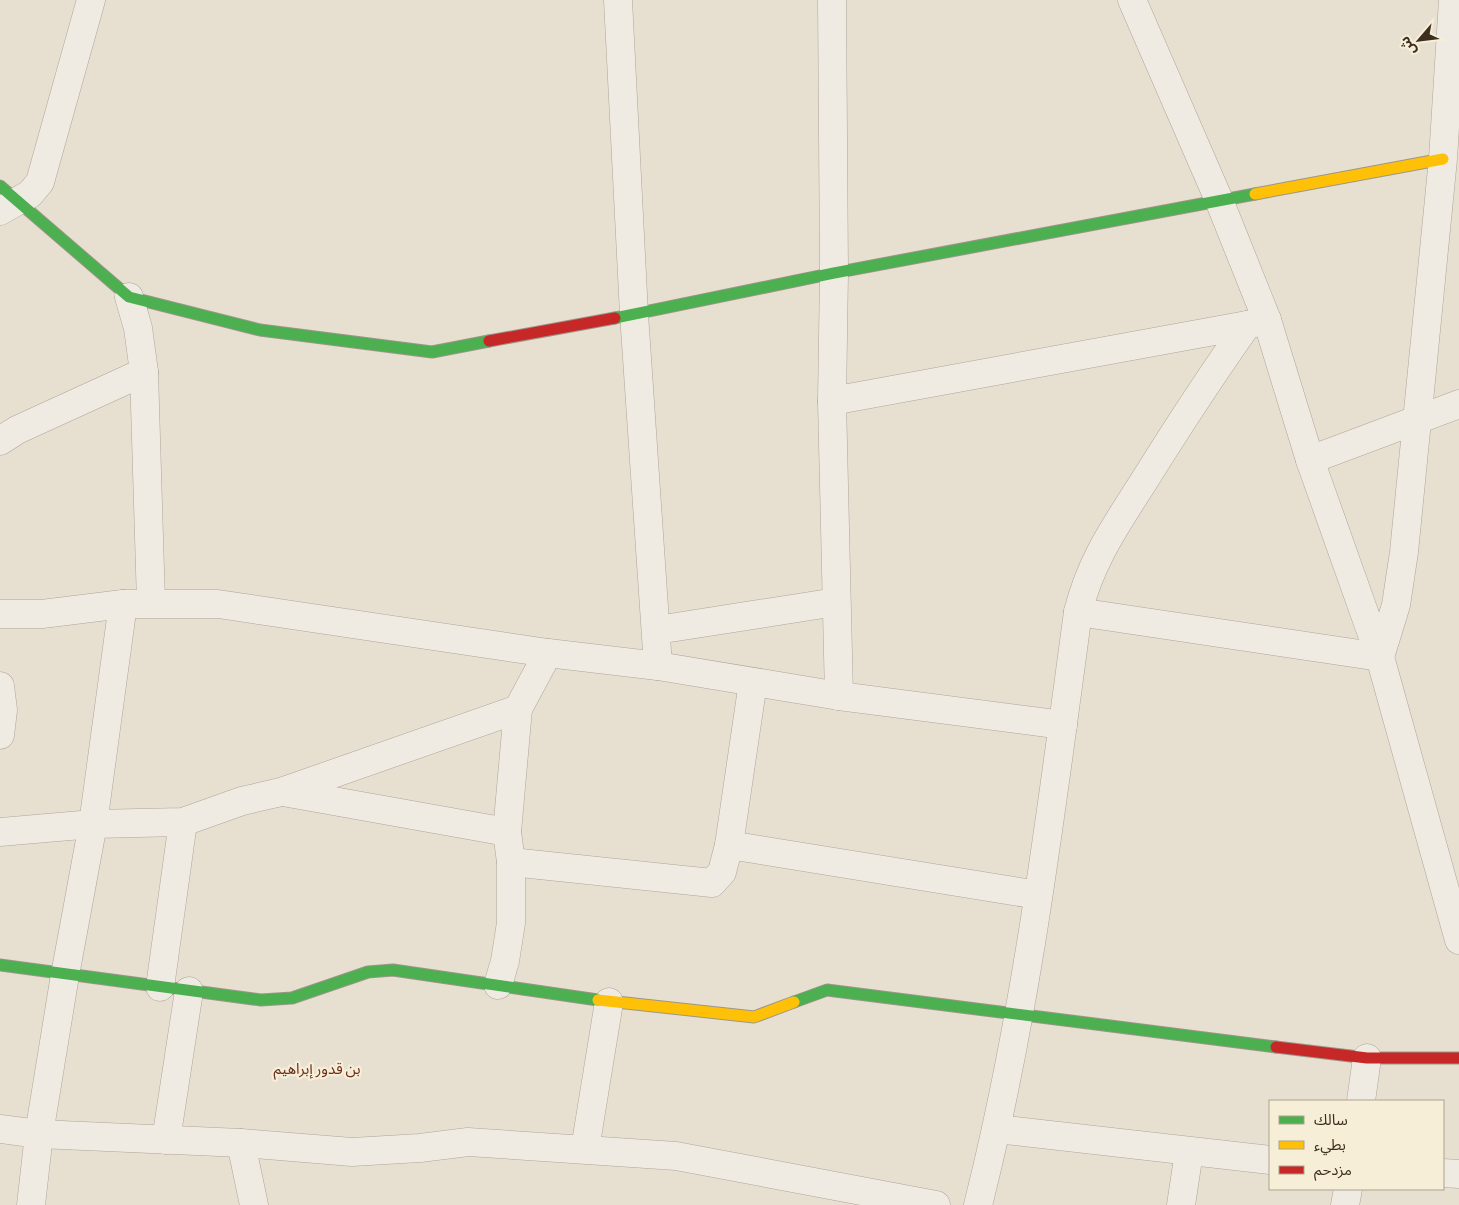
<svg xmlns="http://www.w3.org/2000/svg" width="1459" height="1205" font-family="Bitter,'Noto Sans Arabic',serif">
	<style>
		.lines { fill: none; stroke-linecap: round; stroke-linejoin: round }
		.street-casing { stroke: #ada599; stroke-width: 29 }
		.fast-casing { stroke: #9c958a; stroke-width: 13 }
		.slow-casing { stroke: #9c958a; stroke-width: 13 }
		.jam-casing { stroke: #9c958a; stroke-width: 13 }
		.street { stroke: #efebe3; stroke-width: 28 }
		.fast { stroke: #4caf50; stroke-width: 11 }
		.slow { stroke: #ffc107; stroke-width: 11 }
		.jam { stroke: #c62828; stroke-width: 11 }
		.labels { text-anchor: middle; stroke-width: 4.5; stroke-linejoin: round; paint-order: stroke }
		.neighbourhood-label { font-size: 15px; fill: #6b2e1e; stroke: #f7eed8 }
	</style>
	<rect width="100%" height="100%" fill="#e7e0d1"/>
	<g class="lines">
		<!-- street casing -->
		<g class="street-casing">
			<g id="street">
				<path d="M618 0 634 314 658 666"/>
				<path d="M832 0 834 273 832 401 839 696"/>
				<path d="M1132 0 1219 200 1267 320 1310 460 1380 657 1459 940"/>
				<path d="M0 211 30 194 40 182 91 0"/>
				<path d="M129 297 138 328 144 372 151 603"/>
				<path d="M832 401 1247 325"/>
				<path d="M0 441 17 430 144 372"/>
				<path d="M1310 460 1459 404"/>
				<path d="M123 604 93 824 65 975 39 1134 241 1143 352 1152 420 1148 468 1142 676 1156 936 1205"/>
				<path d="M1078 612 1380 657 1396 605 1404 552 1443 159 1453 0"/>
				<path d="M0 614H42L123 604H218L548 653 658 666 839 696 1063 725"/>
				<path d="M657 630 836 602"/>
				<path d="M0 686 3 710 0 735"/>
				<path d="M283 792 507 832"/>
				<path d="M0 832 93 824 183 822 242 801 281 792 518 709 548 653"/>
				<path d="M729 845 1038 895"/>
				<path d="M511 862 712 883 722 872 729 845 753 682"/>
				<path d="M498 985 505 961 511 923V862L507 832 518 709"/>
				<path d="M160 987 183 822"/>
				<path d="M1361 1101 1367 1058"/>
				<path d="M0 1129 39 1134 31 1205"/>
				<path d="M997 1129 1270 1160"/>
				<path d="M166 1140 189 991"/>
				<path d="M241 1143 254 1205"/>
				<path d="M585 1149 609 1002"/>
				<path d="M1443 1173 1459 1174"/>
				<path d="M978 1205C1027 1011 1051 811 1078 612 1091 560 1116 525 1144 481 1177 428 1211 376 1247 325L1267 320"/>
				<path d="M1181 1205 1189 1152"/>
				<path d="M1345 1205 1348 1189"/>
			</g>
		</g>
		<!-- fast casing -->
		<g class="fast-casing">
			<g id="fast">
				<path d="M0 186 129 297 260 330 432 352 489 341"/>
				<path d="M615 318 834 273 1255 194"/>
				<path d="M0 965 261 1000 292 998 368 972 393 970 598 1000"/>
				<path d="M794 1002 827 990 1276 1047"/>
			</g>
		</g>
		<!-- slow casing -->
		<g class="slow-casing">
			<g id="slow">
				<path d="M1255 194 1443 159"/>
				<path d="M598 1000 754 1017 794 1002"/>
			</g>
		</g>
		<!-- jam casing -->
		<g class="jam-casing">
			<g id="jam">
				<path d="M489 341 615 318"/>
				<path d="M1276 1047 1367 1058H1459"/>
			</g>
		</g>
		<!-- street -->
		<use href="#street" class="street"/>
		<!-- fast -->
		<use href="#fast" class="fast"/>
		<!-- slow -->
		<use href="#slow" class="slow"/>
		<!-- jam -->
		<use href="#jam" class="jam"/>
	</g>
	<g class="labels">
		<!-- neighbourhood labels -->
		<g class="neighbourhood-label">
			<text x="317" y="1074">بن قدور إبراهيم</text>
		</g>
	</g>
	<!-- legend -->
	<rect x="1269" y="1100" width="175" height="90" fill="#f7eed8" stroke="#ada18e"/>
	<rect x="1279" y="1116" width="25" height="8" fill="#4caf50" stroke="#ada18e"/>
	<text x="1314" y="1125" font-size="15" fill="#3d2e20">سالك</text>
	<rect x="1279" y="1141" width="25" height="8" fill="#ffc107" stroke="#ada18e"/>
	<text x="1314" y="1150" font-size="15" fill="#3d2e20">بطيء</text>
	<rect x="1279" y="1166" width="25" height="8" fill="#c62828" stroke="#ada18e"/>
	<text x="1314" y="1175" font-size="15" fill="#3d2e20">مزدحم</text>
	<!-- north arrow -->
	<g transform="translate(1419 40) rotate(242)" stroke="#f7eed8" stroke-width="4" paint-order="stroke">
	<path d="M0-4L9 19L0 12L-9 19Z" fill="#3d2e20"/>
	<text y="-8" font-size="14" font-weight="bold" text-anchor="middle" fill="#3d2e20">ش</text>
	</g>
</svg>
